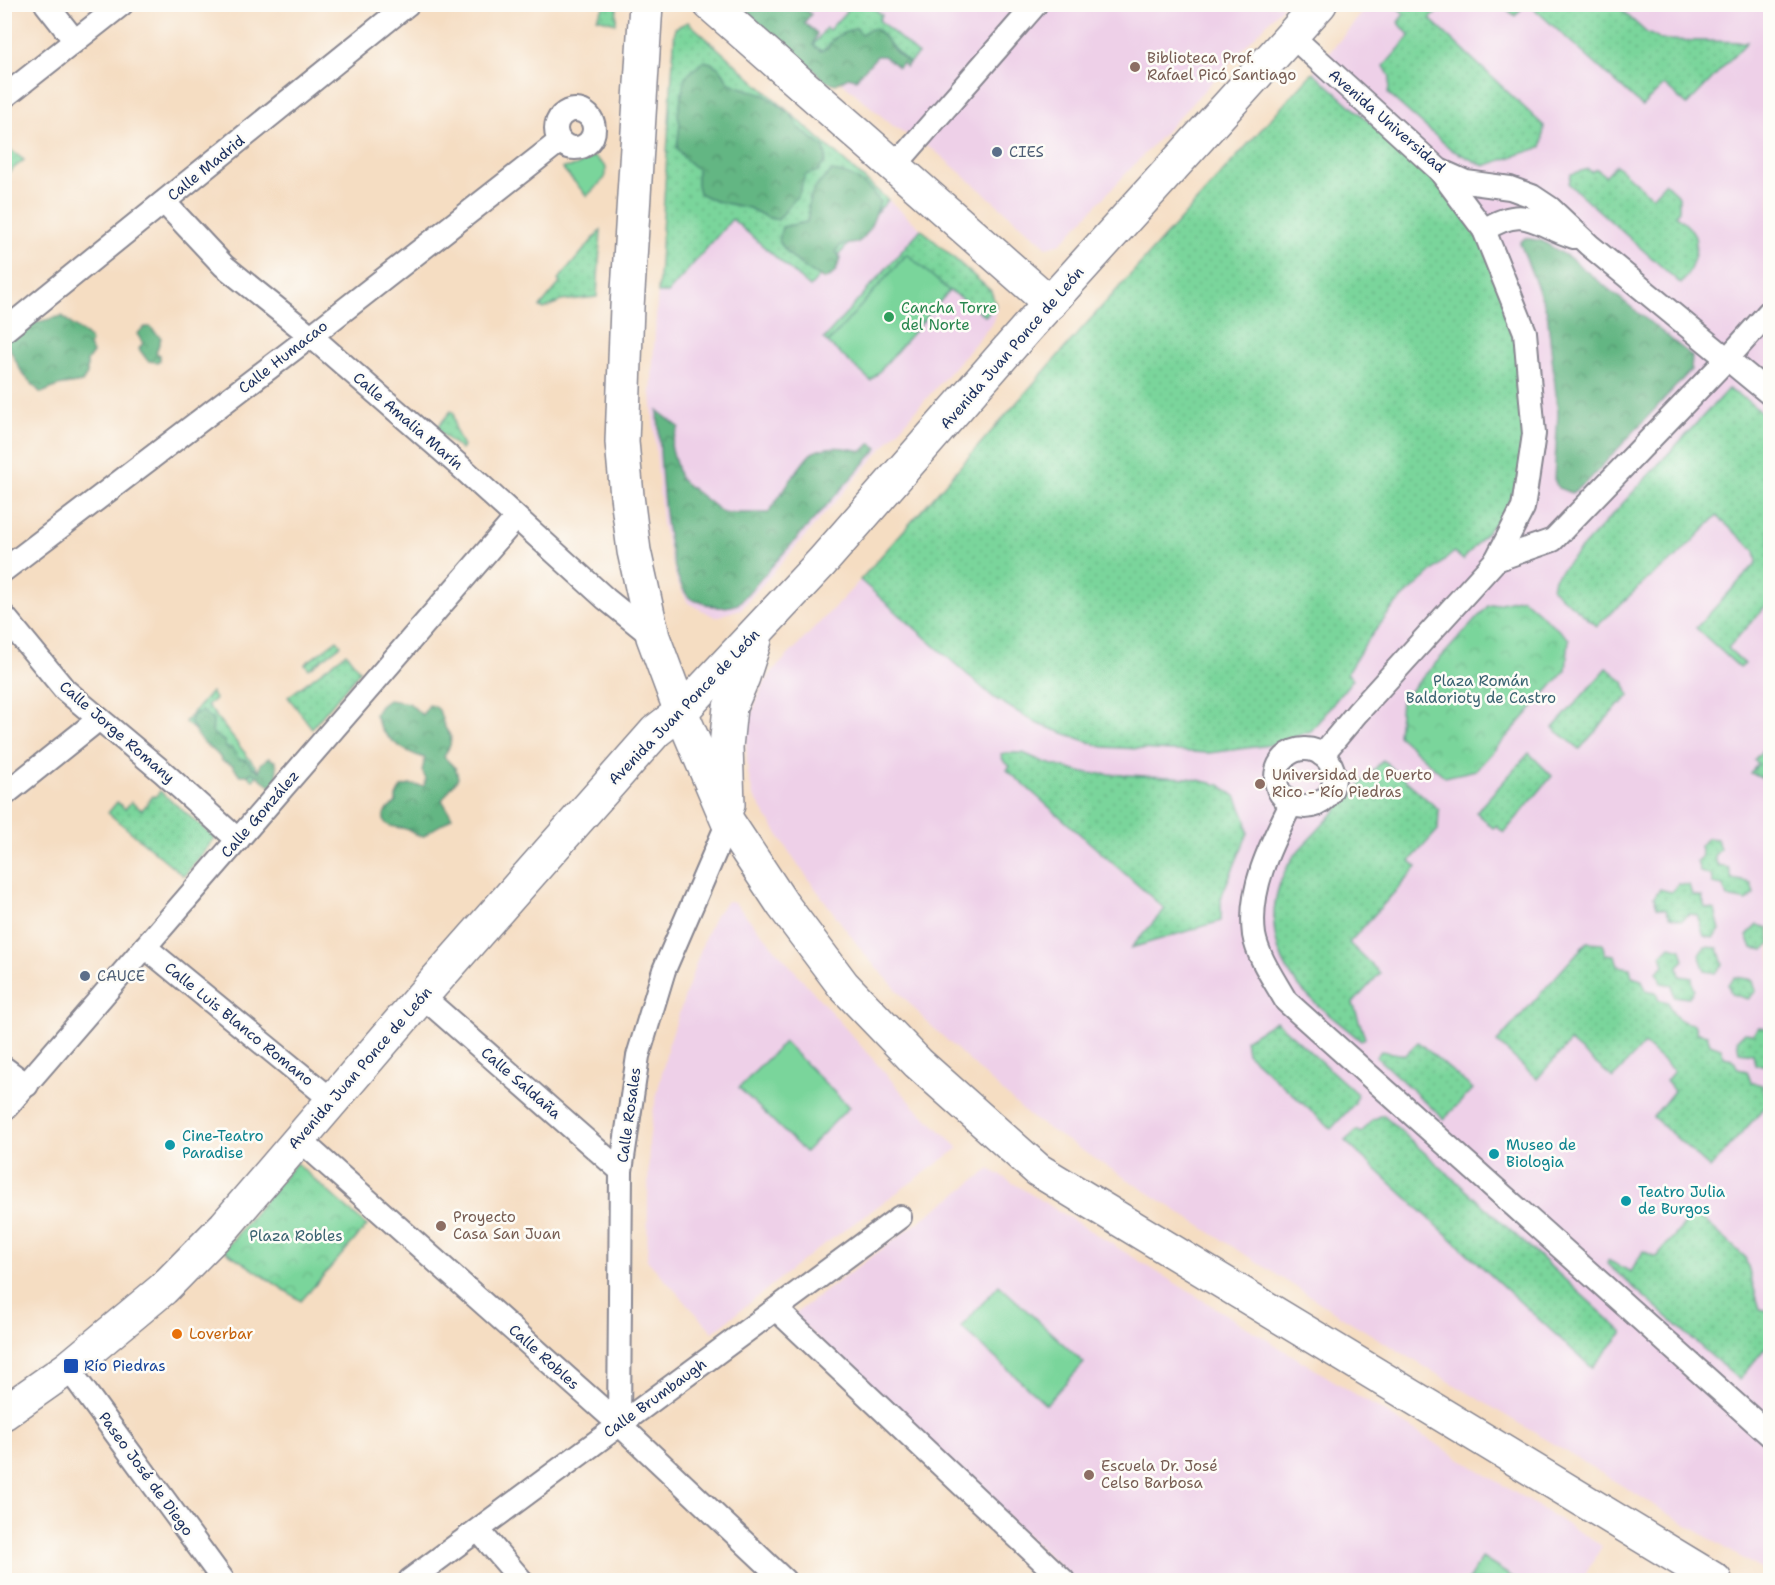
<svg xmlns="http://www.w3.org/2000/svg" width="1775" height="1585" font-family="'Shantell Sans',sans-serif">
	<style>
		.built { fill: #eed0e8 }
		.grass { fill: url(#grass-dots); stroke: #4a827c; stroke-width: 1.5 }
		.forest { fill: url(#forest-crowns); stroke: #3f7270; stroke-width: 1.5 }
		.park { fill: url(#park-crowns); stroke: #4a827c; stroke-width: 1.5 }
		.garden { fill: #7ad59b; stroke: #4a827c; stroke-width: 1.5 }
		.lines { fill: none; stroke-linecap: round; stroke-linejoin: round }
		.street-casing { stroke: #888690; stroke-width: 26 }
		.secondary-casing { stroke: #888690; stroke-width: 36 }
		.street { stroke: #fff; stroke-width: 22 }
		.secondary { stroke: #fff; stroke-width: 33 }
		.education-dot { fill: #8d6e63; stroke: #fdfcf7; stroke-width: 2 }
		.service-dot { fill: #5c6f8a; stroke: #fdfcf7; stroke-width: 2 }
		.leisure-dot { fill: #2e9e5b; stroke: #fdfcf7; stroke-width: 2 }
		.culture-dot { fill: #0f9aa8; stroke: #fdfcf7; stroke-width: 2 }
		.food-dot { fill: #e8710a; stroke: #fdfcf7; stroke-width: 2 }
		.transit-dot { fill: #1a4fb4; stroke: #fdfcf7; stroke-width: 2 }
		.labels { text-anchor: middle; stroke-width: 5; stroke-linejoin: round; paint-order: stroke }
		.education-label { font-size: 15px; fill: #785e54; stroke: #fdfcf7; text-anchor: start }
		.street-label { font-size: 15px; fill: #1b2f5e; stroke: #fdfcf7 }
		.service-label { font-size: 15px; fill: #4e5e75; stroke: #fdfcf7; text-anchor: start }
		.leisure-label { font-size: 15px; fill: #27864d; stroke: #fdfcf7; text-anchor: start }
		.park-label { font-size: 15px; fill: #386170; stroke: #fdfcf7 }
		.culture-label { font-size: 15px; fill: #0d838f; stroke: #fdfcf7; text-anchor: start }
		.food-label { font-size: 15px; fill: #c56008; stroke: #fdfcf7; text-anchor: start }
		.transit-label { font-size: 15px; fill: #164399; stroke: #fdfcf7; text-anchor: start }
	</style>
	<defs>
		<pattern id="grass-dots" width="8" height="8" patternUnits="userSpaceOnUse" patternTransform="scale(1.5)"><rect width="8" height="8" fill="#7ad59b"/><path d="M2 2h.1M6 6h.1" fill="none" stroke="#69b788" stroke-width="1.8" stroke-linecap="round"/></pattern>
		<pattern id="forest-crowns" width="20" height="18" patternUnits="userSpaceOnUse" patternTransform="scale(1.5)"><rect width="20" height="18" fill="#63b683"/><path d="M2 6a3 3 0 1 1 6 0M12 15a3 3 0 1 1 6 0" fill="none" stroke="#51946e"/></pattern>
		<pattern id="park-crowns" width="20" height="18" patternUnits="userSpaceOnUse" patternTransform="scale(1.5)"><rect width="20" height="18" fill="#7ad59b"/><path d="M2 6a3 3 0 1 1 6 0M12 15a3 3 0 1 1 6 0" fill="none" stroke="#69b788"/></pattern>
	</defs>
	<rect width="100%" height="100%" fill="#fdfcf7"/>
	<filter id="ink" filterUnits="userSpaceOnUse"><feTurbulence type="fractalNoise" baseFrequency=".0167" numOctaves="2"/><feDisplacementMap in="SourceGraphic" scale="12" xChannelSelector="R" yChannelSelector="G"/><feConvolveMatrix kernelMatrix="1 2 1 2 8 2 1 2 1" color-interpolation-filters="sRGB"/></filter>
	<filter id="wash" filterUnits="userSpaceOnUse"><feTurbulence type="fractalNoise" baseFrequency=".008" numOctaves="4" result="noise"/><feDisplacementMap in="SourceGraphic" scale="24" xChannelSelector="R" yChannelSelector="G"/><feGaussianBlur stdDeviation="1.35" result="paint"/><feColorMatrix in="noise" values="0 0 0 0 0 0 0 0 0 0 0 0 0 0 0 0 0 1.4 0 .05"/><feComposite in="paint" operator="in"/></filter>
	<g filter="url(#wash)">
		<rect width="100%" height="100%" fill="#f5ddc2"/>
		<!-- built -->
		<g class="built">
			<path d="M756 5H1284L1061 243 1047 247 935 151 893 126 757 9Z"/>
			<path d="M1369 5H1770V1575L1344 1318 1030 1117 925 1020 865 955 795 861 753 795 748 773 746 744 748 723 762 687 771 673 853 588 1087 323 1313 72Z"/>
			<path d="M688 22 991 291 997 308 992 324 741 609 715 617 688 603 677 582 662 524 651 393 675 28Z"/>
			<path d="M727 901 734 902 915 1107 959 1148 811 1254 713 1332 647 1260 649 1142 653 1112 668 1046 705 937 715 915Z"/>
			<path d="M990 1169 1602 1546 1582 1580H1074L793 1315Z"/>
		</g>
		<!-- grass -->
		<g class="grass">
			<path d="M605 5H617L616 23 597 18Z"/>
			<path d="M852 5H870L882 15 879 20 918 54 909 63 895 50 880 32 873 29 861 35 849 30C841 35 831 38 828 47L822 51 813 45 826 28 829 30Z"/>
			<path d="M1395 5H1444L1430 19 1544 126 1542 147 1484 166 1452 150 1388 94 1390 77 1384 66 1410 36 1398 22 1404 14Z"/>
			<path d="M1502 5H1525L1515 16Z"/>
			<path d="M1530 5H1616L1647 33 1662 40 1747 42 1687 105 1664 85 1642 106Z"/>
			<path d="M688 22 888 200 810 287 732 219 668 293H658L675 28Z"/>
			<path d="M1313 72 1440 185 1482 242 1517 334 1527 434 1519 479 1504 512 1463 560 1454 552 1395 605 1365 644 1347 673 1353 679 1311 731 1270 745 1209 753 1103 747 1038 724 994 698 860 580 1087 323Z"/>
			<path d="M5 146 24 160 5 175Z"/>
			<path d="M1616 165 1652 197 1665 183 1679 196V210L1675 215C1681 220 1689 226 1693 232 1701 247 1691 272 1681 284L1569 184 1571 174 1588 169 1591 172 1597 169 1605 176Z"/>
			<path d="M921 229 991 291 996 306 985 316 954 293 949 291 907 254 828 343 824 339Z"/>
			<path d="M601 230 597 297 561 301 544 309 540 307 560 283 558 280Z"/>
			<path d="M1728 389 1745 399 1770 419V601L1728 648 1745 664 1740 668 1696 628 1757 562 1755 551 1717 516 1676 558 1649 578 1597 626 1552 589 1554 578Z"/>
			<path d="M451 411 454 413 455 429 463 447 461 450 436 429Z"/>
			<path d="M337 640 341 645 309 669 305 664Z"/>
			<path d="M346 653 360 671 312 728 288 697Z"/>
			<path d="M1607 668 1624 682 1629 695 1622 704 1620 703 1580 749 1553 728Z"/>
			<path d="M211 692 215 699 207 705 260 772 253 780 185 722Z"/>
			<path d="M1770 742V787L1765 785 1762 777 1750 773 1758 764 1754 760Z"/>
			<path d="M1005 753H1023L1046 763 1084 773 1189 778 1220 785 1237 798 1246 820 1248 833 1221 897V921L1131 948 1165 909 1007 770 1010 766 1003 760 1001 754Z"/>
			<path d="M1529 753 1552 776 1504 833 1496 826 1493 828 1476 812Z"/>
			<path d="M1383 760 1439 810 1438 830 1410 861 1417 867 1349 943 1380 973 1353 1003 1365 1038 1361 1041C1343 1025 1318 1008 1302 990 1269 952 1265 905 1290 862 1296 851 1308 841 1317 831 1339 807 1361 784 1383 760Z"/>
			<path d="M160 791 215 838 184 876 108 813 117 802 125 809 131 802 142 810 153 796 155 797Z"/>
			<path d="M1707 838 1717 839 1720 849 1714 856 1718 866 1729 868 1732 879 1751 883 1754 894 1747 901 1727 897 1723 886 1713 884 1711 875 1700 872 1697 861 1702 856 1700 846Z"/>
			<path d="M1678 884 1689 885 1692 895 1702 897 1705 908 1715 910 1720 930 1713 938 1704 936 1697 915 1689 914 1682 920 1670 917 1666 909 1657 907 1654 897 1660 889 1671 892Z"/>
			<path d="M1757 925 1769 928 1770 943 1764 950 1752 948 1747 935Z"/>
			<path d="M1587 942 1602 943 1605 954 1615 955 1618 966 1630 968 1632 977 1642 980 1646 990 1656 992 1659 1000 1668 1002C1671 1015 1681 1023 1694 1024L1697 1033 1707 1035 1710 1044 1721 1048 1724 1057 1733 1059 1738 1069 1747 1071 1751 1082 1762 1085 1765 1094 1770 1096V1101L1767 1105 1710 1168 1653 1117 1674 1091 1666 1081 1674 1071 1644 1044 1613 1078 1570 1042 1537 1079 1497 1042Z"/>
			<path d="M1670 946 1681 949 1684 960 1678 966 1680 976 1692 978 1694 990 1688 998 1674 996 1672 985 1661 983 1657 972 1664 965 1661 955Z"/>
			<path d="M1705 947 1718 948 1723 965 1716 973 1705 971 1699 954Z"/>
			<path d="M1735 977 1753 980 1756 991 1748 999 1731 994 1728 984Z"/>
			<path d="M1276 1021 1357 1094 1355 1103 1331 1129 1247 1053 1245 1040Z"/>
			<path d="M1759 1027 1770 1029V1060L1767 1065H1755L1753 1054 1739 1052 1737 1040 1744 1033 1753 1034Z"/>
			<path d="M1418 1042 1473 1089 1444 1119 1376 1057 1381 1051 1405 1055Z"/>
			<path d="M1383 1115 1623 1332 1592 1368 1345 1141 1357 1130 1361 1133 1372 1120Z"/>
			<path d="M1695 1212 1745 1257 1760 1309 1770 1311V1342L1739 1380 1607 1264 1608 1260 1631 1272 1643 1251 1656 1257Z"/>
		</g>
		<!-- forest -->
		<g class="forest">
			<path d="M743 5H799L811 14 804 23 817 33 813 45 821 51 828 47C832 36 847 31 857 28L861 35C878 19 884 39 894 50 899 55 904 59 909 63L906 67 902 63 898 67 884 56H877L856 79 848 77 836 84 825 81 797 53 763 28Z"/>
			<path d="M704 61C718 64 723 71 729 83L766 96 791 114 799 128 824 148 826 156 825 162 818 171 805 175 799 194 778 220 766 217 749 208 715 201 699 193 697 185V169L684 158 677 148 680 124 678 114 685 77Z"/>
			<path d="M832 171C852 173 869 185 880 202 875 214 870 237 856 243 847 246 841 241 836 251L840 257C838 268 835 276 824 279 805 270 791 259 779 242L782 227 807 222C809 215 808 209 809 202 811 190 823 179 832 171Z"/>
			<path d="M1525 238 1542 241 1570 258 1692 356 1691 370 1588 481 1572 493 1558 488 1554 479 1558 413 1547 312 1520 243Z"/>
			<path d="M62 316C67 319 70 324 75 327 82 333 87 332 91 342L89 346 93 353 87 361V374L82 382 58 386 41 393 22 373 6 341 24 321 34 323Z"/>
			<path d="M145 327H150L161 338 156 353 160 355V360L157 362 148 361 139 349 143 343 137 334Z"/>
			<path d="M658 411 679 427 671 445 680 479 723 513H768C776 502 804 458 812 453 827 444 847 448 863 451L871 443 878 448 738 604C723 608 719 609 704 603 700 602 694 601 691 599 663 577 660 448 658 411Z"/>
			<path d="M388 700 409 703 422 715 429 705 434 706 439 710 444 726 451 737 450 745 444 757 456 769 458 778 442 800 452 817C445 824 439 825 432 830 429 831 427 834 424 836 417 838 412 830 406 829 398 826 382 829 384 816 384 809 393 807 396 802V797L401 787 410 785 424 786 426 779 422 771 425 758C404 752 380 737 375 714L380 706Z"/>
			<path d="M202 711 213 721 212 732 216 736 224 741 226 748C235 747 234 754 239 759L247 760 253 768H256L259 772 260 764 269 758 276 762 278 779 272 787 252 772 249 775H240L232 765 222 761C218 750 203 746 197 735 194 730 194 727 190 722L193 715Z"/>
		</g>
		<!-- park -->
		<g class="park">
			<path d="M1522 598 1569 639 1566 670 1520 722 1476 770 1445 777 1398 735 1401 701 1488 606Z"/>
			<path d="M296 1163 367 1226 301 1301 224 1250Z"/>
		</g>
		<!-- garden -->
		<g class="garden">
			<path d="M594 156 606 167 605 178 587 196 562 168 576 166Z"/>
			<path d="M907 254 949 291 871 381 828 343Z"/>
			<path d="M784 1042 849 1107 805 1152 739 1088Z"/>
			<path d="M999 1285 1084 1363 1046 1404 961 1327Z"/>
			<path d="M1482 1558 1517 1580H1468Z"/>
		</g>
	</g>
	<g filter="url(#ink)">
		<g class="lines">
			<!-- street casing -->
			<g class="street-casing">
				<g id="street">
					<path d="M46 4 75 41"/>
					<path d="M1293 37 1439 170 1466 182 1510 188 1532 196 1550 208 1589 245 1770 394"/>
					<path d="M4 97 122 4"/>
					<circle cx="575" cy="129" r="19"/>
					<path d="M894 167 1036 4"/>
					<path d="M164 202 224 266 311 336 461 467 606 599 653 637"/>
					<path d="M1484 230C1526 204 1533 224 1574 237"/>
					<path d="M4 331 408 4"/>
					<path d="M1496 560 1553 540 1728 358 1770 311"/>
					<path d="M4 570 311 336 560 141"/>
					<path d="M4 616 65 690 164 773 238 840"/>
					<circle cx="1305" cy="778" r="29"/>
					<path d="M1322 755 1357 713 1496 560 1523 508 1534 434 1525 332 1484 230 1439 170"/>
					<path d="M4 795 99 719"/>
					<path d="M1291 804C1271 844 1248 888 1254 935 1258 958 1275 981 1286 1001L1770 1435"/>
					<path d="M145 947 333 1101"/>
					<path d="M422 996 621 1171"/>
					<path d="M4 1068 27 1085"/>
					<path d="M4 1110 516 518"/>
					<path d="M299 1139 619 1424 784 1580"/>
					<path d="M777 1310 1063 1580"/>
					<path d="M68 1368 223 1580"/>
					<path d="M619 1424 621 1171 638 1056 664 970 728 822"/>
					<path d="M479 1531 521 1580"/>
					<path d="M410 1580 900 1217"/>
				</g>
			</g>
			<!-- secondary casing -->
			<g class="secondary-casing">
				<g id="secondary">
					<path d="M646 4 627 307 622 442 627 496 634 551 653 637 681 712 728 822 783 905 843 985 918 1063 1038 1170 1715 1580"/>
					<path d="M710 4 1050 303"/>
					<path d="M728 805 726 747 730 707 743 677 755 640"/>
					<path d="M4 1413 68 1368 163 1289 225 1226 422 996 656 731 681 712 822 562 1026 329 1320 4"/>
				</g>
			</g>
			<!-- street -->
			<use href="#street" class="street"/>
			<!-- secondary -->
			<use href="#secondary" class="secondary"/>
		</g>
	</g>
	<!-- markers -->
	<g class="education-dot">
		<circle cx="1135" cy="67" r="6"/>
		<circle cx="1260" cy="784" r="6"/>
		<circle cx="441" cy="1226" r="6"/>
		<circle cx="1089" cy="1475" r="6"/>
	</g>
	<g class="service-dot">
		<circle cx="997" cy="152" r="6"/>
		<circle cx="85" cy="976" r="6"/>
	</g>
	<circle class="leisure-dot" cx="889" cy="317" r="6"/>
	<g class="culture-dot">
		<circle cx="170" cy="1145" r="6"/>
		<circle cx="1494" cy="1154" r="6"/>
		<circle cx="1626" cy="1201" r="6"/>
	</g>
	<circle class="food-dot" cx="177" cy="1334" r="6"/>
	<rect class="transit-dot" x="63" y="1358" width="16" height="16" rx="3"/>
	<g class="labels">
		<!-- education labels -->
		<g class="education-label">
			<text x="1147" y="63">Biblioteca Prof.<tspan x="1147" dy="17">Rafael Picó Santiago</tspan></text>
			<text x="1272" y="780">Universidad de Puerto<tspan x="1272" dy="17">Rico - Río Piedras</tspan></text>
			<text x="453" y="1222">Proyecto<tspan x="453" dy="17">Casa San Juan</tspan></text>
			<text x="1101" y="1471">Escuela Dr. José<tspan x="1101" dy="17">Celso Barbosa</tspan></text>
		</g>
		<!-- street labels -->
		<g class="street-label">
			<text transform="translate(1387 121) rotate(41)" y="5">Avenida Universidad</text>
			<text transform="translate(206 168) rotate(-39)" y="5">Calle Madrid</text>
			<text transform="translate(1012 348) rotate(-49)" y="5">Avenida Juan Ponce de León</text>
			<text transform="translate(283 357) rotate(-38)" y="5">Calle Humacao</text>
			<text transform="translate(408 421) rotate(41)" y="5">Calle Amalia Marín</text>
			<text transform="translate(684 707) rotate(-46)" y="5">Avenida Juan Ponce de León</text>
			<text transform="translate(117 732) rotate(41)" y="5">Calle Jorge Romany</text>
			<text transform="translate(260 814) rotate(-49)" y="5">Calle González</text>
			<text transform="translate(239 1024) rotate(39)" y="5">Calle Luis Blanco Romano</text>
			<text transform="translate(360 1068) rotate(-49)" y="5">Avenida Juan Ponce de León</text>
			<text transform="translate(521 1083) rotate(41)" y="5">Calle Saldaña</text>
			<text transform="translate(629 1115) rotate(-82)" y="5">Calle Rosales</text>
			<text transform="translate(544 1357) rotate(42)" y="5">Calle Robles</text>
			<text transform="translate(655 1398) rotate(-36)" y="5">Calle Brumbaugh</text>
			<text transform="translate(146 1474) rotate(54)" y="5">Paseo José de Diego</text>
		</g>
		<!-- service labels -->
		<g class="service-label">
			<text x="1009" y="157">CIES</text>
			<text x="97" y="981">CAUCE</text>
		</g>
		<!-- leisure labels -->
		<g class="leisure-label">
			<text x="901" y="313">Cancha Torre<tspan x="901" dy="17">del Norte</tspan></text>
		</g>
		<!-- park labels -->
		<g class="park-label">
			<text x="1481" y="686">Plaza Román<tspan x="1481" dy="17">Baldorioty de Castro</tspan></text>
			<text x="296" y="1241">Plaza Robles</text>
		</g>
		<!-- culture labels -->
		<g class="culture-label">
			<text x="182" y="1141">Cine-Teatro<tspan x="182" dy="17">Paradise</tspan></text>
			<text x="1506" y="1150">Museo de<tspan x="1506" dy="17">Biologia</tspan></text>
			<text x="1638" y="1197">Teatro Julia<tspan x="1638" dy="17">de Burgos</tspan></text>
		</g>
		<!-- food labels -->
		<g class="food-label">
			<text x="189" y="1339">Loverbar</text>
		</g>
		<!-- transit labels -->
		<g class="transit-label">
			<text x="84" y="1371">Río Piedras</text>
		</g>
	</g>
	<!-- margin -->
	<rect width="1775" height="1585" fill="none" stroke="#fdfcf7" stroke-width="24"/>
</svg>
